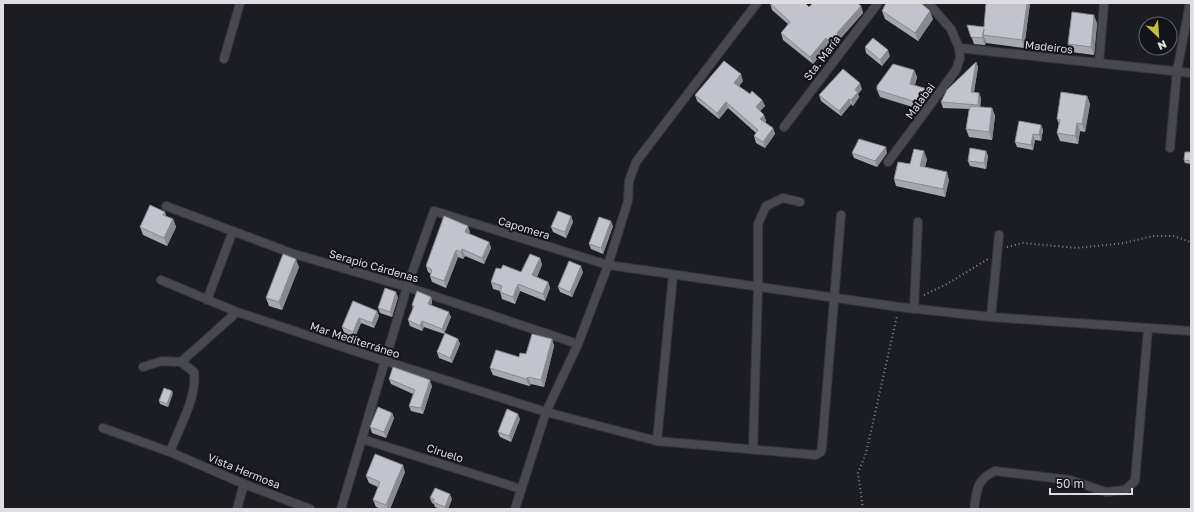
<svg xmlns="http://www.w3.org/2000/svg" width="1194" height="512" font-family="'Golos Text',sans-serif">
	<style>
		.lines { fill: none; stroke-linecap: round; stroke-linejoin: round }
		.minor-casing { stroke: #36363b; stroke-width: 10 }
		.path { stroke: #85858b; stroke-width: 2; stroke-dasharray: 1 3; stroke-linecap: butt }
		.minor { stroke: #484850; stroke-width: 8 }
		.wall { fill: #a7a8af }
		.shaded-wall { fill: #88888f }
		.building { fill: #c2c3cc; stroke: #88888f }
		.labels { text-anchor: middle; stroke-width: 4; stroke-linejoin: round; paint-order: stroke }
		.street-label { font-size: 11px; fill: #dddde2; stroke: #13131a }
	</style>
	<rect width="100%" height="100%" fill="#1c1c23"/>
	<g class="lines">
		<!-- minor casing -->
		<g class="minor-casing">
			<g id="minor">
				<path d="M928 3 951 29 959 48 1191 73"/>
				<path d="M224 59 240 3"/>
				<path d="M1099 63 1104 3"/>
				<path d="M784 127 878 3"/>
				<path d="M1170 148 1177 71 1190 3"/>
				<path d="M888 162 956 70 960 58 959 48"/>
				<path d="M166 206 291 253 407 287 578 344"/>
				<path d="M161 280 237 312 385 361 546 412 657 441 816 455 821 452 822 447 841 215"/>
				<path d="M207 300 233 231"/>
				<path d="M914 309 918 222"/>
				<path d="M991 317 999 235"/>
				<path d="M143 367 162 361 181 362"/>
				<path d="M103 428 170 452C179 427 197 399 194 372L181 362 237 312"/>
				<path d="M362 439 521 489"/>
				<path d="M657 441 673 275"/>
				<path d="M753 449 758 288V224L766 206 783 198 800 202"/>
				<path d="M170 452 244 484 310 509"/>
				<path d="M237 509 244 484"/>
				<path d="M341 509 407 287 434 211 608 265 899 307 991 317 1191 331"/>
				<path d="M515 509 546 412 578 344 608 265 628 201 629 181 636 162 757 3"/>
				<path d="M974 509C977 490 976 480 995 471L1070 480 1106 492 1125 490 1135 481 1148 329"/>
			</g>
		</g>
		<!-- path -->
		<g class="path">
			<path d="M1007 247 1023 243 1077 248 1124 243 1153 236H1173L1191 242"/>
			<path d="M924 295 947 284 988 259"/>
			<path d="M863 509 858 473 866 453 897 316"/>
		</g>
		<!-- minor -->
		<use href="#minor" class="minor"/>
	</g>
	<!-- wall -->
	<g class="wall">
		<path d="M770 3 809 7 861 6 863 13 840 39 841 41 833 49 829 45 813 64 783 40 781 33 788 24 772 10Z"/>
		<path d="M1030 3 1024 48 986 43V41L985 45 974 44 967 25 984 27Z"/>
		<path d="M882 11 933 19 918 41 885 19Z"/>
		<path d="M1097 23 1094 55 1071 52 1068 44Z"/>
		<path d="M865 47 890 56 882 66 866 53Z"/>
		<path d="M976 62 978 67 974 92 981 98 980 107 992 108 995 116 992 140 969 137 966 129 969 109 943 108 941 102Z"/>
		<path d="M914 70 917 77 915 85 927 89 930 96 919 109 880 97 877 90Z"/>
		<path d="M743 81 739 86 750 94 762 100 765 106 760 111 764 115 766 121 765 123 773 128 775 134 765 148 756 143 754 136 756 133 728 108 719 119 697 101 695 95Z"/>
		<path d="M862 89 858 94 859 97 853 106 851 104 841 116 821 101 819 95Z"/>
		<path d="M1087 96 1090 104 1085 132 1080 131 1078 144 1060 141 1057 133 1059 124 1057 119Z"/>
		<path d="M1041 125 1043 130 1041 141 1035 140 1033 150 1017 147 1015 142Z"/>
		<path d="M986 151 988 156 986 169 970 166 968 161Z"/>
		<path d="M1191 152V164L1185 163 1184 160Z"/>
		<path d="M852 153H887L877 167 854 158Z"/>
		<path d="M927 159 925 167 949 180 945 197 896 186 894 179 910 164Z"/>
		<path d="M165 212 166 216 173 219 176 227 167 246 143 235 140 227Z"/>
		<path d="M571 216 573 222 566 238 553 232 551 227Z"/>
		<path d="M613 226 603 254 591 249 589 244Z"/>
		<path d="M470 232 469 234 489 242 491 248 484 264 465 256 463 259 458 257 446 288 432 282 430 276 431 274 428 272 426 266Z"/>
		<path d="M540 258 542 265 537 277 548 282 550 288 545 301 520 291 515 304 502 299 500 291 493 289 491 282 521 272Z"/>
		<path d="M299 267 282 310 269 306 266 298Z"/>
		<path d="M583 272 572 297 560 292 558 287Z"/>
		<path d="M398 297 392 317 380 313 378 308Z"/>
		<path d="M431 297 432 302 431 305 451 317 444 334 424 327 422 331 410 326 408 320 413 309 412 305Z"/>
		<path d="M353 301 377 311 379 316 374 328 361 323 355 337 344 333 342 327Z"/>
		<path d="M458 339 460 344 452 363 439 358 437 352Z"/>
		<path d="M552 339 554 346 544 387 531 384 529 386 493 375 490 368 526 354Z"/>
		<path d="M389 379 432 386 423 414 411 411 409 406 413 394 391 384Z"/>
		<path d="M173 393 168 407 160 404 159 401Z"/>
		<path d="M392 413 394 418 386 438 372 433 370 427Z"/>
		<path d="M520 419 511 442 500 437 498 432Z"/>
		<path d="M405 472 390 509H381L376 507 373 500 378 487 369 483 366 476Z"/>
		<path d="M430 498 452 499 448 509H440L435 507 434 504 432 503Z"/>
	</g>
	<!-- shaded-wall -->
	<g class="shaded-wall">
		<path d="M1027 3H1030L1024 48 1022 40Z"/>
		<path d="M861 6 863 13 840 39 841 41 833 49 830 42 837 33Z"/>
		<path d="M930 11 933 19 918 41 915 33Z"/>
		<path d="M1094 15 1097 23 1094 55 1091 47Z"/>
		<path d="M984 29 983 35 986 41 985 45 982 38Z"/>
		<path d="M826 38 829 45 813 64 810 57Z"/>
		<path d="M888 50 890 56 882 66 880 60Z"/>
		<path d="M976 62 978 67 973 97 971 92Z"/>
		<path d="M914 70 917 77 913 91 910 84Z"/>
		<path d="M741 74 743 81 737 89 734 83Z"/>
		<path d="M860 83 862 89 858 94 859 97 853 106 851 100 855 90Z"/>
		<path d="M927 89 930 96 919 109 916 102Z"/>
		<path d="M979 93 981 98 980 110 978 105Z"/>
		<path d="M1087 96 1090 104 1085 132 1082 124Z"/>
		<path d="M849 99 851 104 841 116 839 111Z"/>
		<path d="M762 100 765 106 758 113 756 107Z"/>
		<path d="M726 102 728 108 719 119 717 113Z"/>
		<path d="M992 108 995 116 992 140 989 132Z"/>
		<path d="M764 115 766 121 762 126 760 119Z"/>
		<path d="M1077 123 1080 131 1078 144 1075 136Z"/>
		<path d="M1041 125 1043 130 1041 141 1039 135Z"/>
		<path d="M773 128 775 134 765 148 763 142Z"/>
		<path d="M1033 134 1035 140 1033 150 1031 145Z"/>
		<path d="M886 147 887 153 877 167 875 161Z"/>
		<path d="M924 151 927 159 923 174 920 166Z"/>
		<path d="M986 151 988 156 986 169 984 163Z"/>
		<path d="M947 172 949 180 945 197 943 189Z"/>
		<path d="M571 216 573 222 566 238 565 232Z"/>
		<path d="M173 219 176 227 167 246 164 238Z"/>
		<path d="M611 221 613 226 603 254 601 248Z"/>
		<path d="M468 226 470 232 467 238 465 232Z"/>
		<path d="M489 242 491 248 484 264 482 258Z"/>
		<path d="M462 249 465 256 463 259 461 252Z"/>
		<path d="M456 250 458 257 446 288 444 281Z"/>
		<path d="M540 258 542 265 534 282 532 275Z"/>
		<path d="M296 259 299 267 282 310 279 302Z"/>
		<path d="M581 266 583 272 572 297 570 292Z"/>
		<path d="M548 282 550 288 545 301 543 294Z"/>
		<path d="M518 284 520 291 515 304 513 297Z"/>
		<path d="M396 292 398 297 392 317 390 312Z"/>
		<path d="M431 297 432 302 430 309 428 304Z"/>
		<path d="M377 311 379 316 374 328 372 323Z"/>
		<path d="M449 312 451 317 444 334 442 329Z"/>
		<path d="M359 318 361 323 355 337 353 332Z"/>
		<path d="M422 321 424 327 422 331 420 326Z"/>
		<path d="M458 339 460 344 452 363 450 358Z"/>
		<path d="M552 339 554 346 544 387 541 380Z"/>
		<path d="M528 377 531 384 529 386 526 379Z"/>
		<path d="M430 380 432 386 423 414 421 408Z"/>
		<path d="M172 391 173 393 168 407 167 404Z"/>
		<path d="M392 413 394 418 386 438 384 432Z"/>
		<path d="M518 414 520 419 511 442 509 436Z"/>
		<path d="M403 465 405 472 390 509H388L386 505Z"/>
		<path d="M450 494 452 499 448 509H446L445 507Z"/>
	</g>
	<!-- building -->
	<g class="building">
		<path d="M770 3H805L809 7 813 3H857L861 6 837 33 838 34 830 42 826 38 810 57 781 33 790 22Z"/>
		<path d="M886 3H921L930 11 915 33 882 11Z"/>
		<path d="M986 3H1027L1022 40 983 35 984 29 982 38 971 37 967 25 984 27Z"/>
		<path d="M1072 12 1094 15 1091 47 1068 44Z"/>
		<path d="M873 38 888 50 880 60 865 47Z"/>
		<path d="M724 61 741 74 734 83 750 94 752 91 762 100 756 107 764 115 760 119 773 128 763 142 754 136 758 130 726 102 717 113 695 95Z"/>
		<path d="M976 62 971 92 979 93 978 105 941 102 947 90Z"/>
		<path d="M893 64 914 70 910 84 927 89 916 102 877 90V86Z"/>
		<path d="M843 69 860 83 855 90 858 92 851 100 849 99 839 111 819 95Z"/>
		<path d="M1061 92 1087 96 1082 124 1077 123 1075 136 1057 133 1060 120 1057 119Z"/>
		<path d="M970 106 992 108 989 132 966 129Z"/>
		<path d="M1019 121 1041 125 1039 135 1033 134 1031 145 1015 142Z"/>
		<path d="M859 139 886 147 875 161 852 153Z"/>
		<path d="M970 148 986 151 984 163 968 161Z"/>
		<path d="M914 149 924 151 920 166 947 172 943 189 894 179 898 162 910 164Z"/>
		<path d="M1185 152H1191V161L1184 160Z"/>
		<path d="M150 205 165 212 163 215 173 219 164 238 140 227Z"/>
		<path d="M558 211 571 216 565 232 551 227Z"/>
		<path d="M444 216 468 226 465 232 489 242 482 258 462 249 461 252 456 250 444 281 430 276 432 270 426 266Z"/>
		<path d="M599 217 611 221 601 248 589 244Z"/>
		<path d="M283 254 296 259 279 302 266 298Z"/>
		<path d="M530 254 540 258 532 275 548 282 543 294 518 284 513 297 500 292 502 286 491 282 496 268 501 269 503 265 521 272Z"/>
		<path d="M569 261 581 266 570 292 558 287Z"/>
		<path d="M385 288 396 292 390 312 378 308Z"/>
		<path d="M417 291 431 297 428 304 449 312 442 329 422 321 420 326 408 320 414 306 412 305Z"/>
		<path d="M353 301 377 311 372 323 359 318 353 332 342 327Z"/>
		<path d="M445 333 458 339 450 358 437 352Z"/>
		<path d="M532 334 552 339 541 380 528 377 526 379 490 368 496 350 519 357 520 353 526 354Z"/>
		<path d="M393 367 430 380 421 408 409 406 415 390 389 379Z"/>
		<path d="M164 388 172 391 167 404 159 401Z"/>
		<path d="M378 407 392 413 384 432 370 427Z"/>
		<path d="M507 409 518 414 509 436 498 432Z"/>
		<path d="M375 454 403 465 386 505 373 500 380 482 366 476Z"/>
		<path d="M435 488 450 494 445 507 433 502 434 499 430 498Z"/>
	</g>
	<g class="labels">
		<!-- street labels -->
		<g class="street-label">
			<text transform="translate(1049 47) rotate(6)" y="4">Madeiros</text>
			<text transform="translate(822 58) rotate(-53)" y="4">Sta. María</text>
			<text transform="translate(920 101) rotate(-54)" y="4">Malabai</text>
			<text transform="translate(524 228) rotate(17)" y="4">Capomera</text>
			<text transform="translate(374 266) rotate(16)" y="4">Serapio Cárdenas</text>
			<text transform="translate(355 340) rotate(18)" y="4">Mar Mediterráneo</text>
			<text transform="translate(445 453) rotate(18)" y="4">Ciruelo</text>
			<text transform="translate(244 471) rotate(22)" y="4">Vista Hermosa</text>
		</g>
	</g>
	<!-- border -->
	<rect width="1194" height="512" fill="none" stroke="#dddde2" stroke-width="8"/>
	<!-- north arrow -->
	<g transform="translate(1158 36) rotate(155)"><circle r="19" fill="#13131a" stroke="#64646a"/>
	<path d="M0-3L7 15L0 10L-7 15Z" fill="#c5bc3d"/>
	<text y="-6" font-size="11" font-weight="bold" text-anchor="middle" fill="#dddde2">N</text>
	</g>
	<!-- scale -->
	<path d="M1050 488v6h82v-6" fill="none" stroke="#dddde2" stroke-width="2"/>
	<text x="1056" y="488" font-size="12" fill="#dddde2" stroke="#13131a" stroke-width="3" paint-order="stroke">50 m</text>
</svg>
